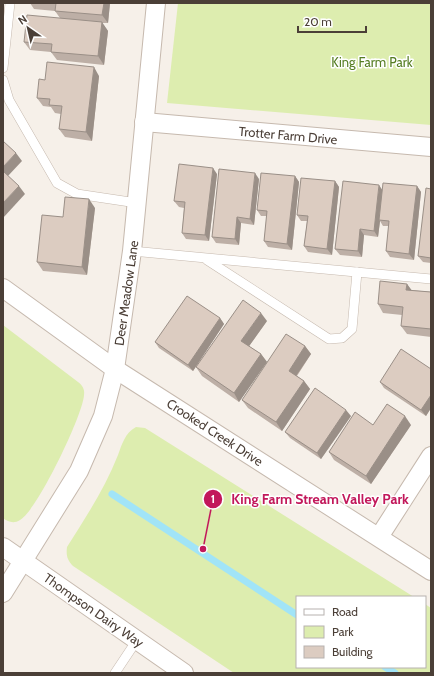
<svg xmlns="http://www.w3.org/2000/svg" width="434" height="676" font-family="Cabin,sans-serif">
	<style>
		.green { fill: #ddedaf }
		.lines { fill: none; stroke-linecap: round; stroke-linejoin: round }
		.stream { stroke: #a1e4f7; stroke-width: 7 }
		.lane-casing { stroke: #c6b9ae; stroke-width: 10 }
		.street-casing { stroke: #c6b9ae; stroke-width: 20 }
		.lane { stroke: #fff; stroke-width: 9 }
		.street { stroke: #fff; stroke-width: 18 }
		.wall { fill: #bdafa6 }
		.shaded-wall { fill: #9a8f87 }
		.building { fill: #dcccc1; stroke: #9a8f87 }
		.labels { text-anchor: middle; stroke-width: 3; stroke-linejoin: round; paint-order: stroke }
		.park-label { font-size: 13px; fill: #557d22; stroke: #fff }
		.street-label { font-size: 13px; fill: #4b3f37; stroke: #fff }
		.leader { fill: none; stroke: #c2185b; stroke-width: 1.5 }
		.callout-dot { fill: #c2185b; stroke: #fff; stroke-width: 1.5 }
		.mark-label { font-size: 12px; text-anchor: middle; font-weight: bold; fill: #fff }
		.callout-label { font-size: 14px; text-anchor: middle; font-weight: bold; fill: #c2185b; stroke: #fff; stroke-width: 3; stroke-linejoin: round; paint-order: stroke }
	</style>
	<rect width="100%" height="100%" fill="#f6f0e9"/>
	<!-- green -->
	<g class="green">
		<path d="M178 3H431V125L167 103Z"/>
		<path d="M3 325 78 382C82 385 85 389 84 395 83 415 37 511 20 520 14 524 8 522 3 518Z"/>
		<path d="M136 427 145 428 414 597H297V667H425V604L431 608V673H234L73 566C67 560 66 555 67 547 86 517 105 488 118 455 122 444 125 433 136 427Z"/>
	</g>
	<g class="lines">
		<!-- stream -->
		<g class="stream">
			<path d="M112 494 297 615"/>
			<path d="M385 667 395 673"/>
		</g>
		<!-- lane casing -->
		<g class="lane-casing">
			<g id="lane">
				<path d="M3 68 10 3"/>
				<path d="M3 80 9 100 57 183 77 194 137 203"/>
				<path d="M132 251 431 279"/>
				<path d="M207 260 329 339 342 338 352 329 357 272"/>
				<path d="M115 673 137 640"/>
			</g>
		</g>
		<!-- street casing -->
		<g class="street-casing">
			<g id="street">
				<path d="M144 122 431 147"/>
				<path d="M3 288 115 369 431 571"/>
				<path d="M379 537 431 456"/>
				<path d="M3 547 184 673"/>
				<path d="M3 593 79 471 103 416 115 369 132 251 156 3"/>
			</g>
		</g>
		<!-- lane -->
		<use href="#lane" class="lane"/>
		<!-- street -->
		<use href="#street" class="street"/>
	</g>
	<!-- wall -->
	<g class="wall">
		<path d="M30 3H110L108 23H102L108 31 104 65 57 60 51 52 30 50 24 42 60 18 55 11 34 9Z"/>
		<path d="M99 76 92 141 65 137 59 129 61 114 55 113 51 107 43 106 37 98 45 80Z"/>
		<path d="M217 174 209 241 186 239 182 233 184 208 179 207 174 201Z"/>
		<path d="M295 176 299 182 292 250 268 247 264 241 267 216H261L257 210Z"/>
		<path d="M259 179 254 225 241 223 239 245 216 243 212 237Z"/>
		<path d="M335 181 339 187 332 255 308 252 304 246 307 221H301L297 215Z"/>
		<path d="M417 186 421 192 414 260 390 257 386 251 389 226H383L380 221 378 237 364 235 362 257 340 255 335 249 382 190Z"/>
		<path d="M431 189V263L423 262 418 256Z"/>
		<path d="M95 208 87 275 43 271 37 262 63 217Z"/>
		<path d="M407 284 411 290 431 292V337L407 334 401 326 402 315 383 313 378 304Z"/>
		<path d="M220 318 224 324 193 371 159 348 155 342Z"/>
		<path d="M267 321 249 346 261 354 267 362 239 402 202 376 196 367Z"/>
		<path d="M305 346 311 354 297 376 304 381 310 389 282 431 248 408 242 400Z"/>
		<path d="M431 369V408L426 416 384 388 380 382Z"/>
		<path d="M351 416 321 459 290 438 285 432Z"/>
		<path d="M411 425 371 484 334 460 329 452Z"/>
	</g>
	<!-- shaded-wall -->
	<g class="shaded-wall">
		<path d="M104 3H110L108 23 102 15Z"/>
		<path d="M102 22 108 31 104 65 98 56Z"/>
		<path d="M94 67 99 76 92 141 86 132Z"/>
		<path d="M16 153 22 161 7 177 3 172V167Z"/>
		<path d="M213 168 217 174 209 241 205 235Z"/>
		<path d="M255 173 259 179 254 225 250 219Z"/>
		<path d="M295 176 299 182 292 250 287 244Z"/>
		<path d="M335 181 339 187 332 255 327 249Z"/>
		<path d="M379 185 383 191 379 220 380 221 378 237 374 231Z"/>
		<path d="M19 186 25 194 3 218V203Z"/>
		<path d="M417 186 421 192 414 260 409 254Z"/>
		<path d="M89 199 95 208 87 275 82 267Z"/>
		<path d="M237 217 241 223 239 245 235 239Z"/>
		<path d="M360 229 364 235 362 257 358 251Z"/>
		<path d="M407 284 413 292 406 290Z"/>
		<path d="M261 313 267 321 247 349 241 341Z"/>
		<path d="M220 318 224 324 193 371 188 365Z"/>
		<path d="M305 346 311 354 294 379 289 371Z"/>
		<path d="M261 354 267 362 239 402 234 393Z"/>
		<path d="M304 381 310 389 282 431 276 422Z"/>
		<path d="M431 395V408L426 416 421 410Z"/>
		<path d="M346 410 351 416 321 459 317 453Z"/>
		<path d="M405 416 411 425 371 484 366 476Z"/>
	</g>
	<!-- building -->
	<g class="building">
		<path d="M55 3H104L102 15 55 11 56 3Z"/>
		<path d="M27 15 102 22 98 56 51 52 52 44 24 42Z"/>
		<path d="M47 62 94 67 86 132 59 129 62 106 49 105 50 99 37 98 39 79 45 80Z"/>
		<path d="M3 141 16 153 3 167Z"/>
		<path d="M179 164 213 168 205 235 182 233 185 202 174 201Z"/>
		<path d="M219 169 255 173 250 219 237 217 235 239 212 237Z"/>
		<path d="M3 171 19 186 3 203Z"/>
		<path d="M261 173 295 176 287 244 264 241 267 211 257 210Z"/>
		<path d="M301 178 335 181 327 249 304 246 308 216 297 215Z"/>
		<path d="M343 181 379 185 374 231 360 229 358 251 335 249Z"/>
		<path d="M383 183 417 186 409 254 386 251 389 221 379 220Z"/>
		<path d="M426 188 431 189V258L418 256Z"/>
		<path d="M65 197 89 199 82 267 37 262 42 215 63 217Z"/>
		<path d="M380 281 407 284 406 290 431 292V329L401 326 403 307 378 304Z"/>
		<path d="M187 296 220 318 188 365 155 342Z"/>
		<path d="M243 300 261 313 241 341 261 354 234 393 196 367Z"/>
		<path d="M286 334 305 346 289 371 304 381 276 422 242 400Z"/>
		<path d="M401 349 431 369V395L421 410 380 382Z"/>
		<path d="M315 388 346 410 317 453 285 432Z"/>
		<path d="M387 404 405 416 366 476 329 452 355 412 373 425Z"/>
	</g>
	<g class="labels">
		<!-- park labels -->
		<g class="park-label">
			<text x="372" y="67">King Farm Park</text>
		</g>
		<!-- street labels -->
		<g class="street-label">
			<text transform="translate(288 135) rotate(5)" y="5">Trotter Farm Drive</text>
			<text transform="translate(126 293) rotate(-82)" y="5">Deer Meadow Lane</text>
			<text transform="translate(215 432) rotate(33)" y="5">Crooked Creek Drive</text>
			<text transform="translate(94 610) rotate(35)" y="5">Thompson Dairy Way</text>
		</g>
	</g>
	<!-- callouts -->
	<path class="leader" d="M203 549L213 499"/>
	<g class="callout-dot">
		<circle cx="203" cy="549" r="4"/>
		<circle cx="213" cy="499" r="10"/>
	</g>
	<g class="mark-label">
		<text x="213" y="503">1</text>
	</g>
	<g class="callout-label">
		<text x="320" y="504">King Farm Stream Valley Park</text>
	</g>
	<!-- border -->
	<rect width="434" height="676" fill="none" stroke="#4b3f37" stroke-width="8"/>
	<!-- legend -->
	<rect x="296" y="596" width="130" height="72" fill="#ffffff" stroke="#b7b2af"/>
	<rect x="304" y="609" width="20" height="6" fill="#ffffff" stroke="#b7b2af"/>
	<text x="332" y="616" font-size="12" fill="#4b3f37">Road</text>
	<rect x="304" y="626" width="20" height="12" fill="#ddedaf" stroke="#b7b2af"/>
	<text x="332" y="636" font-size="12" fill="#4b3f37">Park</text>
	<rect x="304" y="646" width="20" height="12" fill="#dcccc1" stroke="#b7b2af"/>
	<text x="332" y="656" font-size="12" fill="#4b3f37">Building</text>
	<!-- north arrow -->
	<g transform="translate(28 28) rotate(326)" stroke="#ffffff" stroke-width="3" paint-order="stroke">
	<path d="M0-3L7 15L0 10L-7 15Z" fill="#4b3f37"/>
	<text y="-6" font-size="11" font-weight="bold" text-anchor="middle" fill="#4b3f37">N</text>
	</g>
	<!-- scale -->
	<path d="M298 26v6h68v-6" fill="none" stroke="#4b3f37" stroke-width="2"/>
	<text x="304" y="26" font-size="12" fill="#4b3f37" stroke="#ffffff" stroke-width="3" paint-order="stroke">20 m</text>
</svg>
